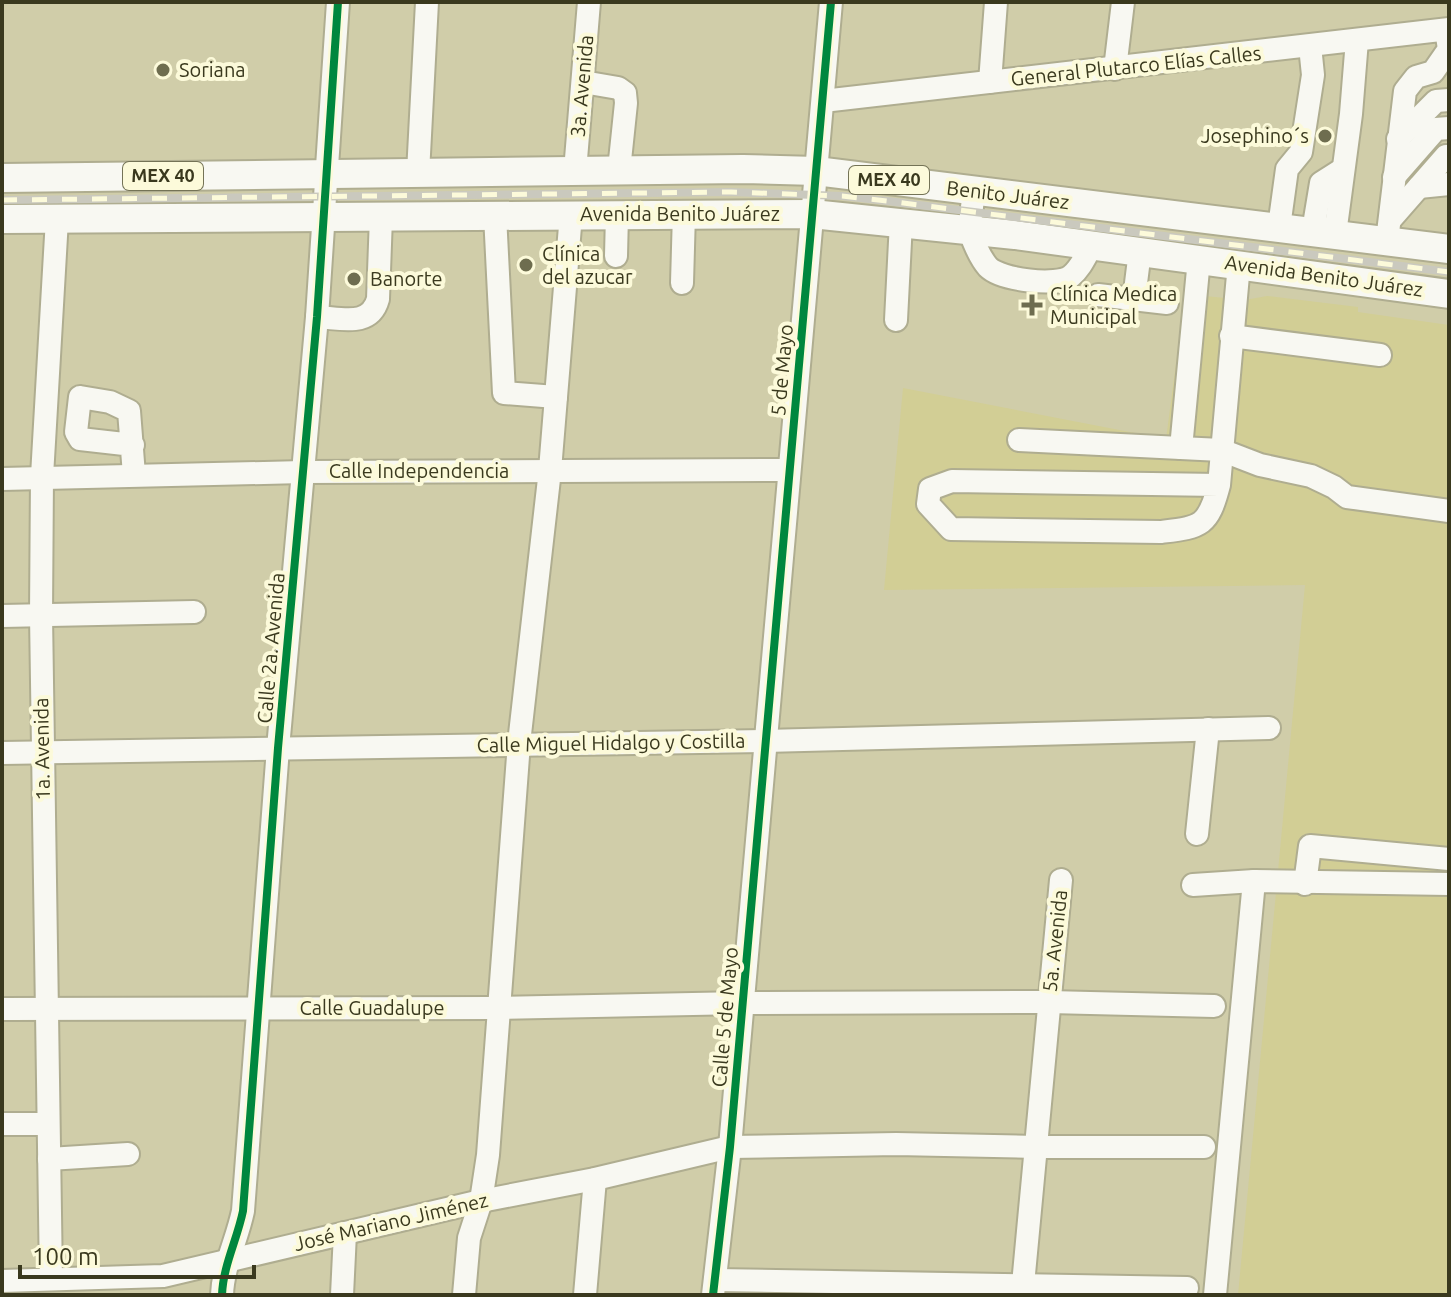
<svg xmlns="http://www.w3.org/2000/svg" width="1451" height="1297" font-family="Ubuntu,sans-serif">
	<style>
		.built { fill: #d2ce95 }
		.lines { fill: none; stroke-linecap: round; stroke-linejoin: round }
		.minor-casing { stroke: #afad90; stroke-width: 26 }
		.major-casing { stroke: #afad90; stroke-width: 32 }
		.minor { stroke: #f8f8f2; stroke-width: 22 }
		.major { stroke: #f8f8f2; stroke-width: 28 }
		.rail-casing { stroke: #cac9be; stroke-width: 8 }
		.rail { stroke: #fcfada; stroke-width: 5; stroke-dasharray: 15; stroke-linecap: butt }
		.cycleway-casing { stroke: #fcfada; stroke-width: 13 }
		.cycleway { stroke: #00873e; stroke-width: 8 }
		.poi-dot { fill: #6e6d4f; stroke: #fcfada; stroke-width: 3 }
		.labels { text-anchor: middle; stroke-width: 8; stroke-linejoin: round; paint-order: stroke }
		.shield { fill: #fcfada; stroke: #747356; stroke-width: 2 }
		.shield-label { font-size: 18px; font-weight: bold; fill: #3a391e }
		.street-label { font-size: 20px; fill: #3a391e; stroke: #fcfada }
		.poi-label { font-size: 20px; fill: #3a391e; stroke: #fcfada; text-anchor: start }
	</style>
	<rect width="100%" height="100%" fill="#d0cda9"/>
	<!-- built -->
	<path class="built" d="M1186 288 1205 296 1245 300 1267 296 1358 307V312L1449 325V1295H1238L1305 585 884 590 903 388 1166 439Z"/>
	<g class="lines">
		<!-- minor casing -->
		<g class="minor-casing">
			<g id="minor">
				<path d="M1115 69 1123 2"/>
				<path d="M583 82 618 88 625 93 626 103 619 170"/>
				<path d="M990 82 996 2"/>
				<path d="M823 101 1449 29"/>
				<path d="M1398 139 1436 101 1449 100"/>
				<path d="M575 171 589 2"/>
				<path d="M418 173 427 2"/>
				<path d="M1394 177 1436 129 1449 128"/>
				<path d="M1419 187 1449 184"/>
				<path d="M974 191C973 203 970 216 970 228 971 239 981 259 988 267 1001 280 1057 287 1071 276 1081 268 1086 255 1092 245"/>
				<path d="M495 215 504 393 556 397"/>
				<path d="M1390 220 1446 156H1449"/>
				<path d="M1279 227 1287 169 1301 152 1313 75 1310 46"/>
				<path d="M1313 231 1321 183 1343 169"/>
				<path d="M1335 234 1351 114 1357 40"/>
				<path d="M1387 241 1405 91 1416 77 1433 72 1449 49 1446 30"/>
				<path d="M616 256 617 214"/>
				<path d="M682 283 684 213"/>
				<path d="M1098 295 1167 303"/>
				<path d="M1134 299 1140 251"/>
				<path d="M317 317C341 318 370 328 378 299L381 217"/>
				<path d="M896 320 901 222"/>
				<path d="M1231 336 1380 355"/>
				<path d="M1019 440 1221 450 1260 465 1311 476 1334 487 1347 497 1449 511"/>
				<path d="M133 445 80 439 76 432 80 397 110 402 129 411 134 475"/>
				<path d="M1181 448 1199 259"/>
				<path d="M2 479 303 472 789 470"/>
				<path d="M1219 485 952 481 930 489 928 504 951 529 1161 532C1201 527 1208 527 1219 485L1239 264"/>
				<path d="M2 616 194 612"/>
				<path d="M2 753 765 741 1269 728"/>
				<path d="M1197 834 1208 729"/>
				<path d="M1305 884 1310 846 1449 859"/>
				<path d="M1193 885 1254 881 1449 884"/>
				<path d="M2 1009 497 1008 742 1003 1049 1002 1214 1006"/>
				<path d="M2 1124H48"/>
				<path d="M49 1159 128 1154"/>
				<path d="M51 1279 41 615 42 476 57 219"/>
				<path d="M715 1280 1187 1288"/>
				<path d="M2 1281 163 1276 481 1201 595 1179 730 1147 896 1144 1036 1147H1204"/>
				<path d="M222 1295C223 1266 237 1240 243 1211L278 748 317 317 338 2"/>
				<path d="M342 1295 345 1233"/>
				<path d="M464 1295 469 1238 481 1201 488 1155 519 743 550 470 571 214"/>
				<path d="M585 1295 595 1179"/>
				<path d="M713 1295 730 1147 831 2"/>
				<path d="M1022 1295 1061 880"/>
				<path d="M1215 1295 1254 881"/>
			</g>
		</g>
		<!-- major casing -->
		<g class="major-casing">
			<g id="major">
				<path d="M2 178 743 169 816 171 1449 249"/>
				<path d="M2 219 812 214 1015 235 1449 294"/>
			</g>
		</g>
		<!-- minor -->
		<use href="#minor" class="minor"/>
		<!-- major -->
		<use href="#major" class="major"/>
		<!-- rail casing -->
		<g class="rail-casing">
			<path id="rail" d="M2 200 731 192 842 196 887 201 1449 272"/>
		</g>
		<!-- rail -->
		<use href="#rail" class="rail"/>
		<!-- cycleway casing -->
		<g class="cycleway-casing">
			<g id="cycleway">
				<path d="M222 1295C223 1266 237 1240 243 1211L278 748 317 317 338 2"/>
				<path d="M713 1295 730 1147 831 2"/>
			</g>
		</g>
		<!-- cycleway -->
		<use href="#cycleway" class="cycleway"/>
	</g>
	<!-- markers -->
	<g class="poi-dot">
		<circle cx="163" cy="70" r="8"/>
		<circle cx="1325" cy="136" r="8"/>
		<circle cx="526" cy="265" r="8"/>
		<circle cx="354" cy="279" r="8"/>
		<path d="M1028 293h8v8h8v8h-8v8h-8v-8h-8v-8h8z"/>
	</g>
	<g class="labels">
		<!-- shield labels -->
		<g class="shield">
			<rect x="123" y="162" width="80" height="28" rx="6"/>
			<rect x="849" y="166" width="80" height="28" rx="6"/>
		</g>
		<g class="shield-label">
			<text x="163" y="182">MEX 40</text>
			<text x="889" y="186">MEX 40</text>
		</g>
		<!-- street labels -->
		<g class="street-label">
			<text transform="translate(1136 66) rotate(-6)" y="7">General Plutarco Elías Calles</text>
			<text transform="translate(582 86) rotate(-85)" y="7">3a. Avenida</text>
			<text transform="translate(1008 195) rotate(7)" y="7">Benito Juárez</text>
			<text x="680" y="221">Avenida Benito Juárez</text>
			<text transform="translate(1324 276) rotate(8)" y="7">Avenida Benito Juárez</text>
			<text transform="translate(782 370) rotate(-85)" y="7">5 de Mayo</text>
			<text x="419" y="478">Calle Independencia</text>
			<text transform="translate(271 648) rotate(-85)" y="7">Calle 2a. Avenida</text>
			<text transform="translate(611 743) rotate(-1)" y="7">Calle Miguel Hidalgo y Costilla</text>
			<text transform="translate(42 749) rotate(-91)" y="7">1a. Avenida</text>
			<text transform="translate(1055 941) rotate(-84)" y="7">5a. Avenida</text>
			<text x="372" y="1015">Calle Guadalupe</text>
			<text transform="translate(725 1017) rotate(-85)" y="7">Calle 5 de Mayo</text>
			<text transform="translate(391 1222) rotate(-13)" y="7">José Mariano Jiménez</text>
		</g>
		<!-- poi labels -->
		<g class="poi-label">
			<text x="179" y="77">Soriana</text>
			<text x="1309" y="143" text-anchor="end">Josephino´s</text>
			<text x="542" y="261">Clínica<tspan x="542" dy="23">del azucar</tspan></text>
			<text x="370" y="286">Banorte</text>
			<text x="1050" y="301">Clínica Medica<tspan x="1050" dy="23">Municipal</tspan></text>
		</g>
	</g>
	<!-- border -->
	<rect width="1451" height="1297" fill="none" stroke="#3a391e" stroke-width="8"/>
	<!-- scale -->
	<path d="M20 1265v12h234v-12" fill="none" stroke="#3a391e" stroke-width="4"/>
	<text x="32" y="1265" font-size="24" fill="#3a391e" stroke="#fcfada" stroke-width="6" paint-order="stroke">100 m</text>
</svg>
